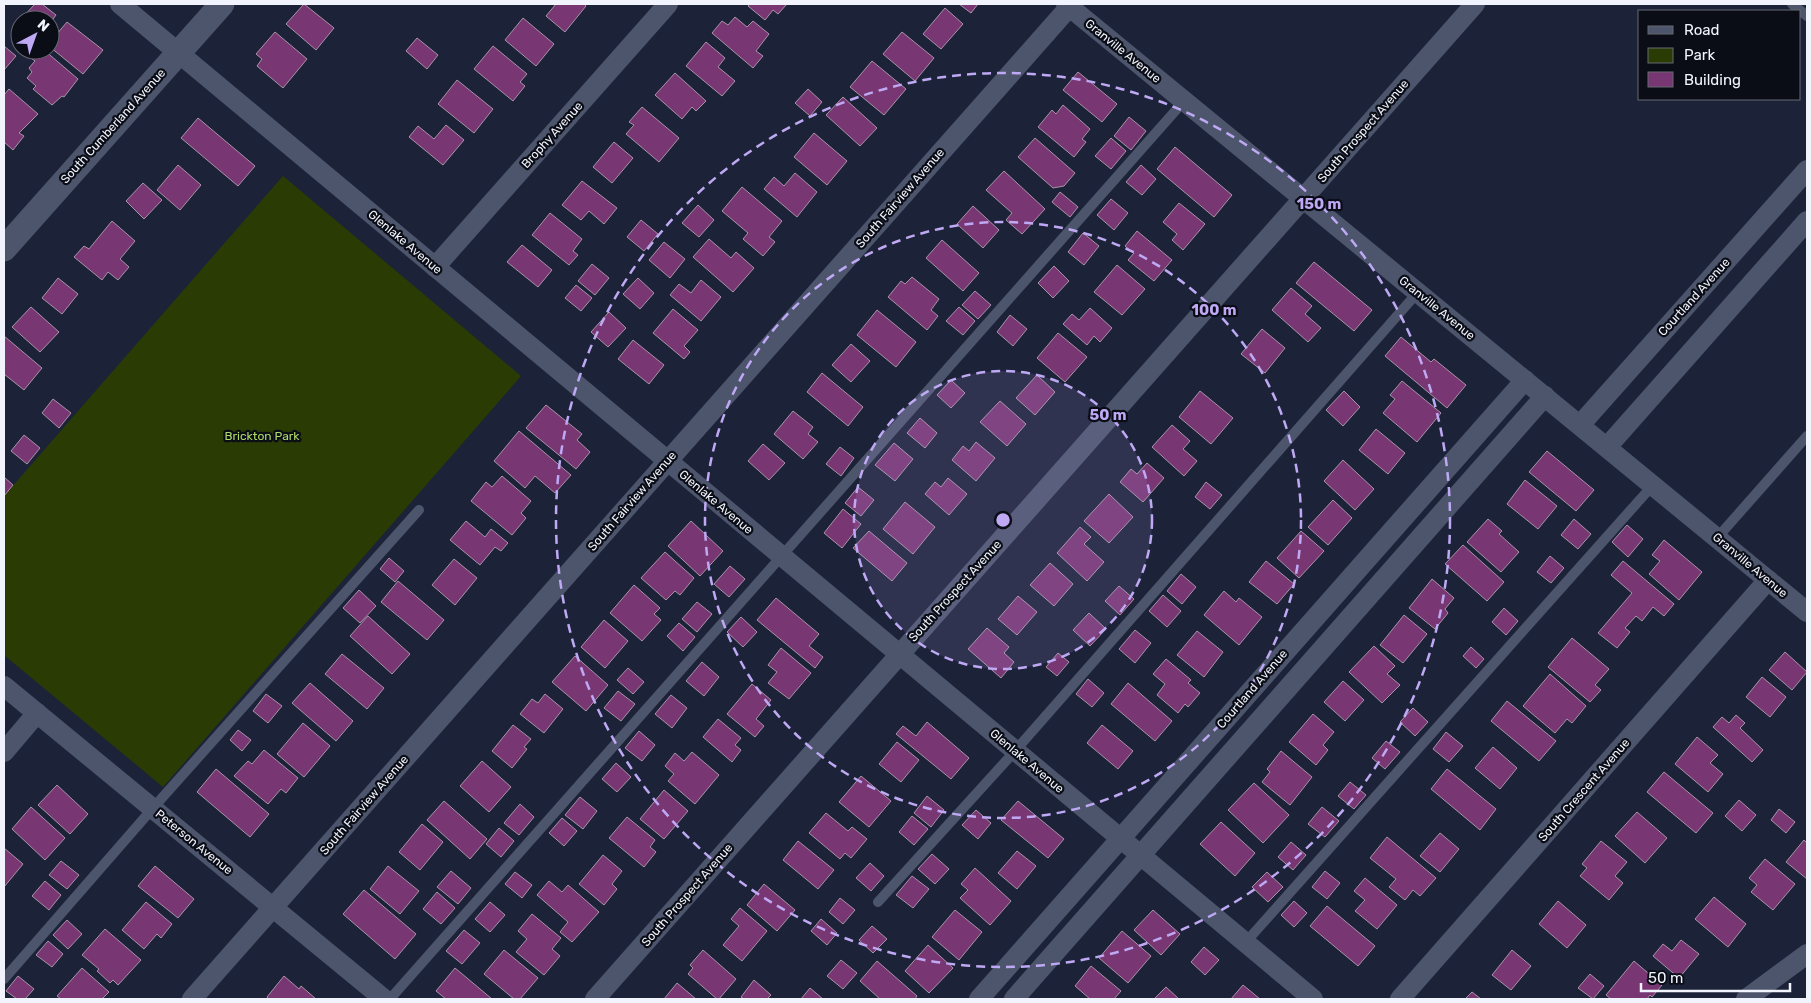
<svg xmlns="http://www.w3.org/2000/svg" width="1811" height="1003" font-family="Rubik,sans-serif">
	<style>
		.green { fill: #2a3c04 }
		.building { fill: #783673; stroke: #aa93a7 }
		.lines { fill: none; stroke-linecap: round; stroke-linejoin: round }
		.service { stroke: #4c556c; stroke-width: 10 }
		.minor { stroke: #4c556c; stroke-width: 20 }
		.tertiary { stroke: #4c556c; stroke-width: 25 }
		.ring { fill: none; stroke: #bfa9f4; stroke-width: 2.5; stroke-dasharray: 9 6 }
		.labels { text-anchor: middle; stroke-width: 4.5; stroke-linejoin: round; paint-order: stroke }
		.street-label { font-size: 12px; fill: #f1f4fd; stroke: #0a0d16 }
		.park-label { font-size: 12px; fill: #afda66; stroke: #0a0d16 }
		.centre { fill: #bfa9f4; stroke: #0a0d16; stroke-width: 2.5 }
		.ring-label { font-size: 15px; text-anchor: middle; font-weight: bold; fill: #bfa9f4; stroke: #0a0d16; stroke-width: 4.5; stroke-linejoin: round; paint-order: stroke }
	</style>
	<rect width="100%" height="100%" fill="#1c2338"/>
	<!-- green -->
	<path class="green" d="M283 176 521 376 163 787 4 655V496Z"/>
	<!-- building -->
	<g class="building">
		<path d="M35 4H42L56 15 50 23V20H24L22 18Z"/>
		<path d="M304 4 334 28 316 50 286 24Z"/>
		<path d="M556 4H584L586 6 565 32 546 16Z"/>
		<path d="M750 4H787L778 14 773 10 765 20 748 6Z"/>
		<path d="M959 4H978L971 13Z"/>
		<path d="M945 8 963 24 941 49 923 34Z"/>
		<path d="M735 17 747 27 753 21 769 34 756 51 763 56 753 68 712 33 722 21 728 25Z"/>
		<path d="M523 18 554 44 536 66 505 40Z"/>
		<path d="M67 22 103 50 83 74 50 47V42Z"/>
		<path d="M275 32 307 59 283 88 257 66 262 59 256 54Z"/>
		<path d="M902 32 934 58 915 81 883 54Z"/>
		<path d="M417 38 438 55 427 69 406 51Z"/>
		<path d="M706 42 725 58 718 67 735 81 722 96 686 66Z"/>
		<path d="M4 46 16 56 4 70Z"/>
		<path d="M493 46 527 74 520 82 525 86 513 101 474 69Z"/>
		<path d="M35 50H44L78 79 64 97 62 96 52 105 33 89 36 86 27 78 32 72 29 68 35 61 31 58 32 54Z"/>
		<path d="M872 61 906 89 884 115 850 87Z"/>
		<path d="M1078 72 1117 104 1102 122 1063 90Z"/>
		<path d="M675 73 706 101 696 111 692 107 682 119 655 95Z"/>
		<path d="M457 80 493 109 474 133 438 104Z"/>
		<path d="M9 89 38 114 19 133 24 136 13 150 4 142V95Z"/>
		<path d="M808 89 822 102 810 116 795 103Z"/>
		<path d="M843 97 877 128 860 146 826 115Z"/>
		<path d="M1063 105 1090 129 1082 139 1086 142 1074 157 1038 127 1052 110 1056 114Z"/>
		<path d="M642 107 679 138 659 162 626 134 634 125 629 122Z"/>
		<path d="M1129 117 1146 131 1131 150 1114 136Z"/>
		<path d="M198 118 255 166 238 186 181 138Z"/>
		<path d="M446 125 464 140 443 165 409 137 418 126 434 139Z"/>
		<path d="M814 133 847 161 827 185 794 157Z"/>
		<path d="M1035 138 1075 173 1064 186 1053 188 1018 157Z"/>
		<path d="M1111 138 1126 151 1111 169 1095 156Z"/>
		<path d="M614 142 633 158 612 183 593 167Z"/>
		<path d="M1175 147 1232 195 1214 217 1157 169Z"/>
		<path d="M178 165 201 185 180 210 157 190Z"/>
		<path d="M1141 165 1156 179 1142 195 1126 182Z"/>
		<path d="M1004 171 1045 209 1022 234 1006 220 1012 213 986 190Z"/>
		<path d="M795 173 817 192 797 217 764 189 774 177 784 186Z"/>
		<path d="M582 181 617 208 604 224 589 211 581 220 562 205Z"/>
		<path d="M143 183 162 200 144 219 126 201Z"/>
		<path d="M742 187 782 221 769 237 775 242 763 256 743 239 748 233 722 211Z"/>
		<path d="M1060 192 1078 207 1070 217 1052 202Z"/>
		<path d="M1111 199 1128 213 1114 230 1097 215Z"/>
		<path d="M1179 203 1205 224 1183 250 1172 240 1177 234 1163 222Z"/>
		<path d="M698 205 714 220 699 237 682 223Z"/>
		<path d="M973 206 999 230 983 248 957 224Z"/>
		<path d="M550 213 582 239 573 251 578 255 569 265 532 235Z"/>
		<path d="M641 220 658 234 644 251 627 237Z"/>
		<path d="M112 221 135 241 120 259 129 267 118 280 108 272 102 280 74 257 84 246 89 249Z"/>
		<path d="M1137 231 1172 260 1154 281 1128 260 1134 253 1125 246Z"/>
		<path d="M1083 233 1099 246 1084 265 1068 252Z"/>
		<path d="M709 239 731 258 736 252 754 268 733 292 693 257Z"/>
		<path d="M942 240 979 273 963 291 926 258Z"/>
		<path d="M664 242 685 259 670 278 649 260Z"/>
		<path d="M522 245 552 270 538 287 507 262Z"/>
		<path d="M1314 262 1372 310 1354 331 1296 283Z"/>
		<path d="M592 264 609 278 595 295 578 281Z"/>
		<path d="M1117 265 1145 289 1122 315 1094 292Z"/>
		<path d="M1054 266 1069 281 1053 298 1038 283Z"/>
		<path d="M912 277 939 299 931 310 938 316 927 330 888 297 901 281 905 284Z"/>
		<path d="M58 278 78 294 62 314 42 298Z"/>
		<path d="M638 278 654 293 640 309 623 294Z"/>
		<path d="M701 280 721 297 701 321 670 295 679 284 691 293Z"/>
		<path d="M576 285 592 298 581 311 565 298Z"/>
		<path d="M1291 288 1312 306 1305 314 1321 328 1308 342 1272 310Z"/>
		<path d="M975 291 991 305 978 319 962 305Z"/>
		<path d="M31 307 59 332 40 352 12 327Z"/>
		<path d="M959 307 975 321 963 335 946 321Z"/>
		<path d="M1090 308 1112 328 1100 342 1094 336 1087 345 1063 324 1072 314 1079 320Z"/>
		<path d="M673 309 698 330 684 346 690 352 684 359 653 333Z"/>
		<path d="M877 310 916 342 896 367 857 335Z"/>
		<path d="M609 312 626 328 608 347 591 332Z"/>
		<path d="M1010 315 1027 329 1013 346 997 332Z"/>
		<path d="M1262 329 1285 348 1265 373 1241 354Z"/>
		<path d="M1058 333 1087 357 1065 382 1037 358Z"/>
		<path d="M4 336 42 368 24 390 4 374Z"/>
		<path d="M1401 337 1431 362 1434 359 1466 385 1447 408 1385 356Z"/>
		<path d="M633 340 664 365 649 384 618 359Z"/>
		<path d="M851 344 870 361 851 382 832 365Z"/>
		<path d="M822 373 863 407 848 426 807 392Z"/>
		<path d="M1037 375 1055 392 1035 415 1016 398Z"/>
		<path d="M951 380 965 393 951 408 937 395Z"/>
		<path d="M1402 381 1441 413 1417 442 1383 413 1395 399 1390 395Z"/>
		<path d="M1200 391 1233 418 1211 444 1179 417Z"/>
		<path d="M1344 391 1360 407 1343 426 1326 410Z"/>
		<path d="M53 399 71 413 59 428 42 413Z"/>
		<path d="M1000 401 1026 424 1007 446 980 422Z"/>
		<path d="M546 405 582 434 577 440 590 452 576 469 526 428Z"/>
		<path d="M793 411 813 427 808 434 818 442 803 459 774 434Z"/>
		<path d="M920 418 937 433 925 448 907 433Z"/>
		<path d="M1172 425 1190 441 1183 449 1197 461 1184 476 1152 447Z"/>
		<path d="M1376 429 1405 453 1388 474 1359 450Z"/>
		<path d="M519 431 571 475 555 493 535 476 525 488 494 461Z"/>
		<path d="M24 435 40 448 27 464 11 451Z"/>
		<path d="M976 442 995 458 976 481 952 460 963 446 969 451Z"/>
		<path d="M894 443 913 459 895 481 875 465Z"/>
		<path d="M763 444 785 463 769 480 748 461Z"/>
		<path d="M840 447 854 458 841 476 826 464Z"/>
		<path d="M1547 451 1594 490 1576 511 1529 472Z"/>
		<path d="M1343 460 1374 489 1355 510 1324 481Z"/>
		<path d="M1147 463 1164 478 1143 502 1120 482 1131 469 1137 474Z"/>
		<path d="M502 476 531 501 521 513 526 518 512 535 471 501 486 482 492 487Z"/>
		<path d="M4 477 13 485 4 496Z"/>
		<path d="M948 478 967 494 949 515 925 494 935 482 941 487Z"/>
		<path d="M1525 480 1557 506 1538 529 1507 504Z"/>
		<path d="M1206 482 1222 495 1210 509 1195 497Z"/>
		<path d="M858 487 874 500 861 516 845 503Z"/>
		<path d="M1109 494 1133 517 1109 543 1084 521Z"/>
		<path d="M1333 500 1352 518 1328 545 1308 527Z"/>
		<path d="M905 502 935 527 913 554 883 529Z"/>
		<path d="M843 509 861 524 842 548 824 533Z"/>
		<path d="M1488 519 1502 531 1499 534 1519 552 1501 572 1467 542Z"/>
		<path d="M1574 519 1591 534 1578 549 1561 535Z"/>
		<path d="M466 521 485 537 491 529 508 543 501 551 495 547 480 565 450 540Z"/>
		<path d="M691 521 723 551 700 576 668 546Z"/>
		<path d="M1627 525 1643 539 1628 557 1612 542Z"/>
		<path d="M1080 527 1091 537 1084 544 1104 562 1087 581 1057 553Z"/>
		<path d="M869 531 907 563 892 581 853 548Z"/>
		<path d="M1301 531 1324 551 1299 578 1277 558Z"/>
		<path d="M1664 540 1702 572 1679 600 1649 574 1660 561 1652 555Z"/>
		<path d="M1463 545 1504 582 1487 601 1445 564Z"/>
		<path d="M665 552 694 578 680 595 675 591 666 600 641 578Z"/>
		<path d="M1550 556 1564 568 1551 583 1537 572Z"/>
		<path d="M389 558 404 571 395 582 380 569Z"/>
		<path d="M454 559 477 578 455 605 432 585Z"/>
		<path d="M1266 561 1294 584 1277 604 1249 582Z"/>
		<path d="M1623 561 1674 604 1664 616 1653 607 1642 621 1636 616 1625 628 1630 632 1617 648 1598 633 1632 593 1611 575Z"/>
		<path d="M1050 563 1073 584 1054 606 1030 585Z"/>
		<path d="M730 566 745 579 729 597 714 584Z"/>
		<path d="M1181 574 1196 587 1182 604 1167 591Z"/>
		<path d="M1432 579 1454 598 1445 609 1448 613 1435 629 1409 608Z"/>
		<path d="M398 581 444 620 427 640 381 602Z"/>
		<path d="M634 585 660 608 654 614 661 620 642 641 610 613Z"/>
		<path d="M1119 586 1134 599 1120 615 1105 601Z"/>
		<path d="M359 590 376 606 360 623 343 608Z"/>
		<path d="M1224 591 1236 602 1239 598 1262 617 1239 645 1204 615Z"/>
		<path d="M1163 595 1181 611 1167 627 1149 611Z"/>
		<path d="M1018 596 1037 612 1017 635 998 619Z"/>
		<path d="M776 598 819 634 809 646 823 657 815 668 757 620Z"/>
		<path d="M697 602 712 614 697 632 682 619Z"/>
		<path d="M1504 608 1518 621 1506 635 1492 622Z"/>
		<path d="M1089 613 1106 629 1090 646 1073 630Z"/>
		<path d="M1404 615 1427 634 1403 663 1380 645Z"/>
		<path d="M368 616 410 654 392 674 350 636Z"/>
		<path d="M741 617 757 632 743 647 727 632Z"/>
		<path d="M604 620 628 641 605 668 581 647Z"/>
		<path d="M679 623 695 637 683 651 667 636Z"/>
		<path d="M987 628 1009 647 1004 653 1014 662 1001 678 968 649Z"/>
		<path d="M1135 630 1151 643 1135 663 1119 649Z"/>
		<path d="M1197 631 1223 652 1204 677 1177 655Z"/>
		<path d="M1572 638 1609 669 1595 685 1601 690 1590 702 1548 667Z"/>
		<path d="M1374 646 1395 666 1387 674 1400 685 1382 703 1349 672Z"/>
		<path d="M1471 647 1484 659 1476 668 1463 656Z"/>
		<path d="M781 648 811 673 789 699 768 683 777 672 768 665Z"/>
		<path d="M1785 652 1807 672 1792 690 1769 670Z"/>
		<path d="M1058 653 1069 662 1057 676 1046 667Z"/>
		<path d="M342 654 384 688 367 709 325 674Z"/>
		<path d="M575 656 608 685 586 711 552 682Z"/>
		<path d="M1166 659 1191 680 1188 683 1200 693 1188 707 1185 704 1178 713 1157 695 1165 684 1153 674Z"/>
		<path d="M702 662 719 677 704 696 686 681Z"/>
		<path d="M628 668 644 682 633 694 617 680Z"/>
		<path d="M1550 674 1586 706 1572 723 1567 719 1555 733 1523 706Z"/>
		<path d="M1762 677 1786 697 1770 717 1746 697Z"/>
		<path d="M1088 679 1104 693 1092 707 1076 694Z"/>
		<path d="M1343 681 1364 700 1345 721 1324 702Z"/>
		<path d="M310 683 353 721 336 741 292 703Z"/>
		<path d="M1128 683 1172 721 1155 741 1111 704Z"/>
		<path d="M752 684 771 700 756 719 764 726 755 737 727 714Z"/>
		<path d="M618 691 635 704 621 721 604 708Z"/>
		<path d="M266 694 282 706 268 723 253 711Z"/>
		<path d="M545 694 563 709 544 733 520 714 532 699 538 703Z"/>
		<path d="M671 695 687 708 672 728 655 714Z"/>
		<path d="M1507 701 1556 741 1539 761 1491 721Z"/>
		<path d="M1413 708 1428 722 1415 736 1400 722Z"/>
		<path d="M1313 714 1334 732 1323 745 1328 750 1316 765 1289 742Z"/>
		<path d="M1736 715 1745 723 1740 728 1763 750 1752 762 1713 727 1722 717 1729 723Z"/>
		<path d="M718 719 741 738 735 745 741 750 732 762 703 737Z"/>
		<path d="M927 722 969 758 951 779 896 734 903 726 916 736Z"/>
		<path d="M303 723 330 746 304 777 277 754Z"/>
		<path d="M513 725 531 739 524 747 527 749 512 768 492 751Z"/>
		<path d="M1102 725 1133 751 1118 769 1087 743Z"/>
		<path d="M238 730 251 740 242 751 230 740Z"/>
		<path d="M639 731 655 745 642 761 625 748Z"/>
		<path d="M1446 732 1463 746 1449 762 1433 749Z"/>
		<path d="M1697 737 1718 755 1710 763 1723 774 1708 792 1675 764Z"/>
		<path d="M1386 741 1400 752 1385 769 1372 758Z"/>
		<path d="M897 742 919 760 901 782 879 764Z"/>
		<path d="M1493 747 1517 768 1500 789 1475 768Z"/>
		<path d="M264 750 298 778 286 793 281 789 268 804 234 776 248 761 252 764Z"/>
		<path d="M1281 751 1312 777 1290 805 1262 782 1270 772 1267 769Z"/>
		<path d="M692 752 719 775 695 804 668 781 674 774 665 766 675 753 684 761Z"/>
		<path d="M482 761 511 787 489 812 460 786Z"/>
		<path d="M616 763 631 777 617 792 602 779Z"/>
		<path d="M216 769 269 814 250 837 197 792Z"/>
		<path d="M1447 769 1496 809 1480 830 1431 789Z"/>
		<path d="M1664 772 1713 813 1696 833 1647 792Z"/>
		<path d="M861 776 891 801 869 827 839 802Z"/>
		<path d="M1350 782 1366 795 1354 809 1338 796Z"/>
		<path d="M1254 783 1289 815 1263 843 1228 810Z"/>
		<path d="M57 785 88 814 70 834 38 805Z"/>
		<path d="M664 790 688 811 664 839 640 819Z"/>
		<path d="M927 796 944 810 931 827 914 813Z"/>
		<path d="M580 797 597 811 583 829 565 815Z"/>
		<path d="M1739 800 1756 815 1742 831 1725 816Z"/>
		<path d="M444 801 487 839 470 859 427 820Z"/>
		<path d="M1018 801 1064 839 1048 858 1001 820Z"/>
		<path d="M520 804 534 817 519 835 504 823Z"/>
		<path d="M31 807 65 838 45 860 12 829Z"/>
		<path d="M1322 807 1339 821 1325 837 1308 824Z"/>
		<path d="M1779 809 1795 822 1786 833 1771 820Z"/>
		<path d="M976 810 991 823 978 839 962 825Z"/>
		<path d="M1637 812 1667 838 1645 863 1615 836Z"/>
		<path d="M826 813 848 831 852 827 867 839 851 858 845 853 840 859 809 833Z"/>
		<path d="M912 816 928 829 914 845 899 832Z"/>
		<path d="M627 817 655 840 650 847 656 852 644 867 609 838Z"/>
		<path d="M562 818 577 831 564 846 549 833Z"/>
		<path d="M1221 822 1255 853 1235 876 1200 844Z"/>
		<path d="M422 824 443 842 420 870 399 852Z"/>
		<path d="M499 828 514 841 501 857 486 844Z"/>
		<path d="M1440 833 1459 849 1440 872 1420 856Z"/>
		<path d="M1387 837 1436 878 1420 896 1413 890 1405 900 1389 887 1396 879 1370 858Z"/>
		<path d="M1804 840 1807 843V879L1786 862Z"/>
		<path d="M798 841 834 870 818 889 783 860Z"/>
		<path d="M1601 841 1627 862 1615 876 1623 883 1609 900 1580 876 1587 868 1582 864Z"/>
		<path d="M1291 842 1306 855 1293 870 1278 857Z"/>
		<path d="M4 848 23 864 4 887Z"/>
		<path d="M1017 851 1036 866 1017 889 998 873Z"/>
		<path d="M932 854 949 869 935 884 918 869Z"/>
		<path d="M603 855 622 871 612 884 617 889 604 905 579 884Z"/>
		<path d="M1765 859 1795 884 1773 910 1751 892 1757 885 1749 878Z"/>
		<path d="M61 861 79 875 67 889 49 875Z"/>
		<path d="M870 863 884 876 871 891 856 878Z"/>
		<path d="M155 866 194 899 178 918 138 886Z"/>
		<path d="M388 866 419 891 400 914 370 889Z"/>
		<path d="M975 868 1011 901 990 925 960 898 968 890 961 884Z"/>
		<path d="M451 871 471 888 458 904 437 887Z"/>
		<path d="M1325 871 1340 883 1327 899 1312 887Z"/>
		<path d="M515 872 532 885 522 898 505 884Z"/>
		<path d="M1267 872 1283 887 1268 902 1252 887Z"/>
		<path d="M912 876 929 889 913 908 896 895Z"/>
		<path d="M1365 878 1397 905 1377 929 1355 911 1365 900 1354 891Z"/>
		<path d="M45 881 61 895 49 910 32 896Z"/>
		<path d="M549 881 562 892 568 885 599 912 572 942 560 932 568 922 537 895Z"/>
		<path d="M764 884 795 910 777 931 747 905Z"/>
		<path d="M364 890 416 934 395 959 343 914Z"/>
		<path d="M437 892 455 908 441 924 423 909Z"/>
		<path d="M1714 897 1746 924 1728 947 1695 919Z"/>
		<path d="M840 898 855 910 843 924 829 912Z"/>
		<path d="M1294 901 1307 913 1294 927 1281 915Z"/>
		<path d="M1558 901 1586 925 1567 948 1539 924Z"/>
		<path d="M146 902 172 924 161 938 157 934 144 949 122 930Z"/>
		<path d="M490 902 505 915 490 932 475 919Z"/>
		<path d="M1327 906 1375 946 1358 966 1310 926Z"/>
		<path d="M740 908 767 931 742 961 723 945 739 926 731 919Z"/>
		<path d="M955 910 982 932 959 960 932 937Z"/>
		<path d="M1153 910 1180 934 1161 955 1134 930Z"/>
		<path d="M532 914 561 938 552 949 560 956 544 975 516 952 527 939 518 931Z"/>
		<path d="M821 919 837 933 827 945 811 931Z"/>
		<path d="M67 920 82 934 68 949 53 935Z"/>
		<path d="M872 926 887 939 873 953 859 940Z"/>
		<path d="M105 929 141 960 118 985 113 980 110 983 97 971 99 969 82 955Z"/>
		<path d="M464 930 480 943 462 964 446 951Z"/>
		<path d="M1122 931 1151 956 1128 983 1099 958Z"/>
		<path d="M1681 940 1699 954 1679 978 1653 956 1663 944 1672 951Z"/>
		<path d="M48 941 63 954 52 967 36 955Z"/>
		<path d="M928 945 953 968 929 993 905 971Z"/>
		<path d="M1204 947 1219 960 1205 975 1191 962Z"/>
		<path d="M504 950 538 978 520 999H514L484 974Z"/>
		<path d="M703 950 736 979 719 999H717L688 974 693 968 690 965Z"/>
		<path d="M1512 950 1531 966 1511 990 1492 975Z"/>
		<path d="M841 960 857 973 843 989 827 976Z"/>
		<path d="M877 961 917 996 915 999H880L860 981Z"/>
		<path d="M1634 961 1662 985 1652 997 1650 995 1647 999H1611L1606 995Z"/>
		<path d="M1091 966 1121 991 1114 999H1090L1075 986Z"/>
		<path d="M82 968 109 992 102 999H61L57 996Z"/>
		<path d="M455 968 492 999H446L436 991Z"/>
		<path d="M1590 974 1604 986 1593 999 1578 988Z"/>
		<path d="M18 976 34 989 25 999H17L6 991Z"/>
		<path d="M284 976 299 989 301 986 316 999H269L267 997Z"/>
		<path d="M754 980 771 995 767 999H744L741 997Z"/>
		<path d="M677 983 696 999H664Z"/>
		<path d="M1243 985 1260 999H1231Z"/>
		<path d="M1166 987 1179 999H1154Z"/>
		<path d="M810 988 823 999H801Z"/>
		<path d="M1472 992 1481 999H1465Z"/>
	</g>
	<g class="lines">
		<!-- service -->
		<g class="service">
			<path d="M1792 4 1807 16"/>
			<path d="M1717 538 1807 436"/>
			<path d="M878 902 1015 751 1418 292"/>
			<path d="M1245 943 1653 485"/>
			<path d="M4 979 153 808 419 510"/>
			<path d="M390 999 1184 101"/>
		</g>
		<!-- minor -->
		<g class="minor">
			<path d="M120 4 1313 999"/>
			<path d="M1066 4 1807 612"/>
			<path d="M435 267 668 4"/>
			<path d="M1580 425 1807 170"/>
			<path d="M1607 447 1807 221"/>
			<path d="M4 686 384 999"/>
			<path d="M4 752 37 713"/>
			<path d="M192 999 1072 4"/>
			<path d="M595 999 1475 4"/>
			<path d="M979 999 1525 380"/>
			<path d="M1014 999 1545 396"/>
			<path d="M1400 999 1768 580"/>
			<path d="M1746 999 1807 954"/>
		</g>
		<!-- tertiary -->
		<path class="tertiary" d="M4 249 222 4"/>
	</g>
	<!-- distance rings -->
	<circle cx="1003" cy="520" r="149" fill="#bfa9f4" fill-opacity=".12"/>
	<g class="ring">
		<circle cx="1003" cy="520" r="149"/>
		<circle cx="1003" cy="520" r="298"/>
		<circle cx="1003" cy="520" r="447"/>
	</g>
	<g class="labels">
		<!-- street labels -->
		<g class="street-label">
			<text transform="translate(1123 51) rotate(39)" y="4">Granville Avenue</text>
			<text transform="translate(113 126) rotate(-48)" y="4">South Cumberland Avenue</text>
			<text transform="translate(1363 131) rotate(-49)" y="4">South Prospect Avenue</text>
			<text transform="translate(552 135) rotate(-48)" y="4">Brophy Avenue</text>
			<text transform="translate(900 198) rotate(-49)" y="4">South Fairview Avenue</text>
			<text transform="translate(405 242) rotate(40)" y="4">Glenlake Avenue</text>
			<text transform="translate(1694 297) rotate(-48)" y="4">Courtland Avenue</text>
			<text transform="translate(1437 308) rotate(39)" y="4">Granville Avenue</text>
			<text transform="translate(632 501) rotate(-49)" y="4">South Fairview Avenue</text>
			<text transform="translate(716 502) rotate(40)" y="4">Glenlake Avenue</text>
			<text transform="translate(1750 565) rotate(40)" y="4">Granville Avenue</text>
			<text transform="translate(955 591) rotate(-48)" y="4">South Prospect Avenue</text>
			<text transform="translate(1252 689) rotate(-49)" y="4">Courtland Avenue</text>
			<text transform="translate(1027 761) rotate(40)" y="4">Glenlake Avenue</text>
			<text transform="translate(1584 790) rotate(-49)" y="4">South Crescent Avenue</text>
			<text transform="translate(364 805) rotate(-49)" y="4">South Fairview Avenue</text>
			<text transform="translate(194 842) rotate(39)" y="4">Peterson Avenue</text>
			<text transform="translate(687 895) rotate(-49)" y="4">South Prospect Avenue</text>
		</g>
		<!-- park labels -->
		<g class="park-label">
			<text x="262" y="440">Brickton Park</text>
		</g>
	</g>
	<circle cx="1003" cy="520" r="8" class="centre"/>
	<g class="ring-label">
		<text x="1319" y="209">150 m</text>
		<text x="1214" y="315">100 m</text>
		<text x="1108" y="420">50 m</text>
	</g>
	<!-- border -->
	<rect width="1811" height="1003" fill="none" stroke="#f1f4fd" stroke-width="10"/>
	<!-- legend -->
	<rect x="1638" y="10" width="162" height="90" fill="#0a0d16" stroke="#666972"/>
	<rect x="1648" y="26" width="25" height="8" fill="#4c556c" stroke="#666972"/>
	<text x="1684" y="35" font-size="15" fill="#f1f4fd">Road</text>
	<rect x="1648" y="48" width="25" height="15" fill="#2a3c04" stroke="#666972"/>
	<text x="1684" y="60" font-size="15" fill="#f1f4fd">Park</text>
	<rect x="1648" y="72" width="25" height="15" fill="#783673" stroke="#666972"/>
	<text x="1684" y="85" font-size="15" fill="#f1f4fd">Building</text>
	<!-- north arrow -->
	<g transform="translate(35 35) rotate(41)"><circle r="24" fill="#0a0d16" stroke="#666972"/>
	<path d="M0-4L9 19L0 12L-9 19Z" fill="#bfa9f4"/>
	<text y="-8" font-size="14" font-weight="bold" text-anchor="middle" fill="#f1f4fd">N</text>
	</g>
	<!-- scale -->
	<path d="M1641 983v8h149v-8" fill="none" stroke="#f1f4fd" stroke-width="2.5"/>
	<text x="1648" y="983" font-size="15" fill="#f1f4fd" stroke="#0a0d16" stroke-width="4" paint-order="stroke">50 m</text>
</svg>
